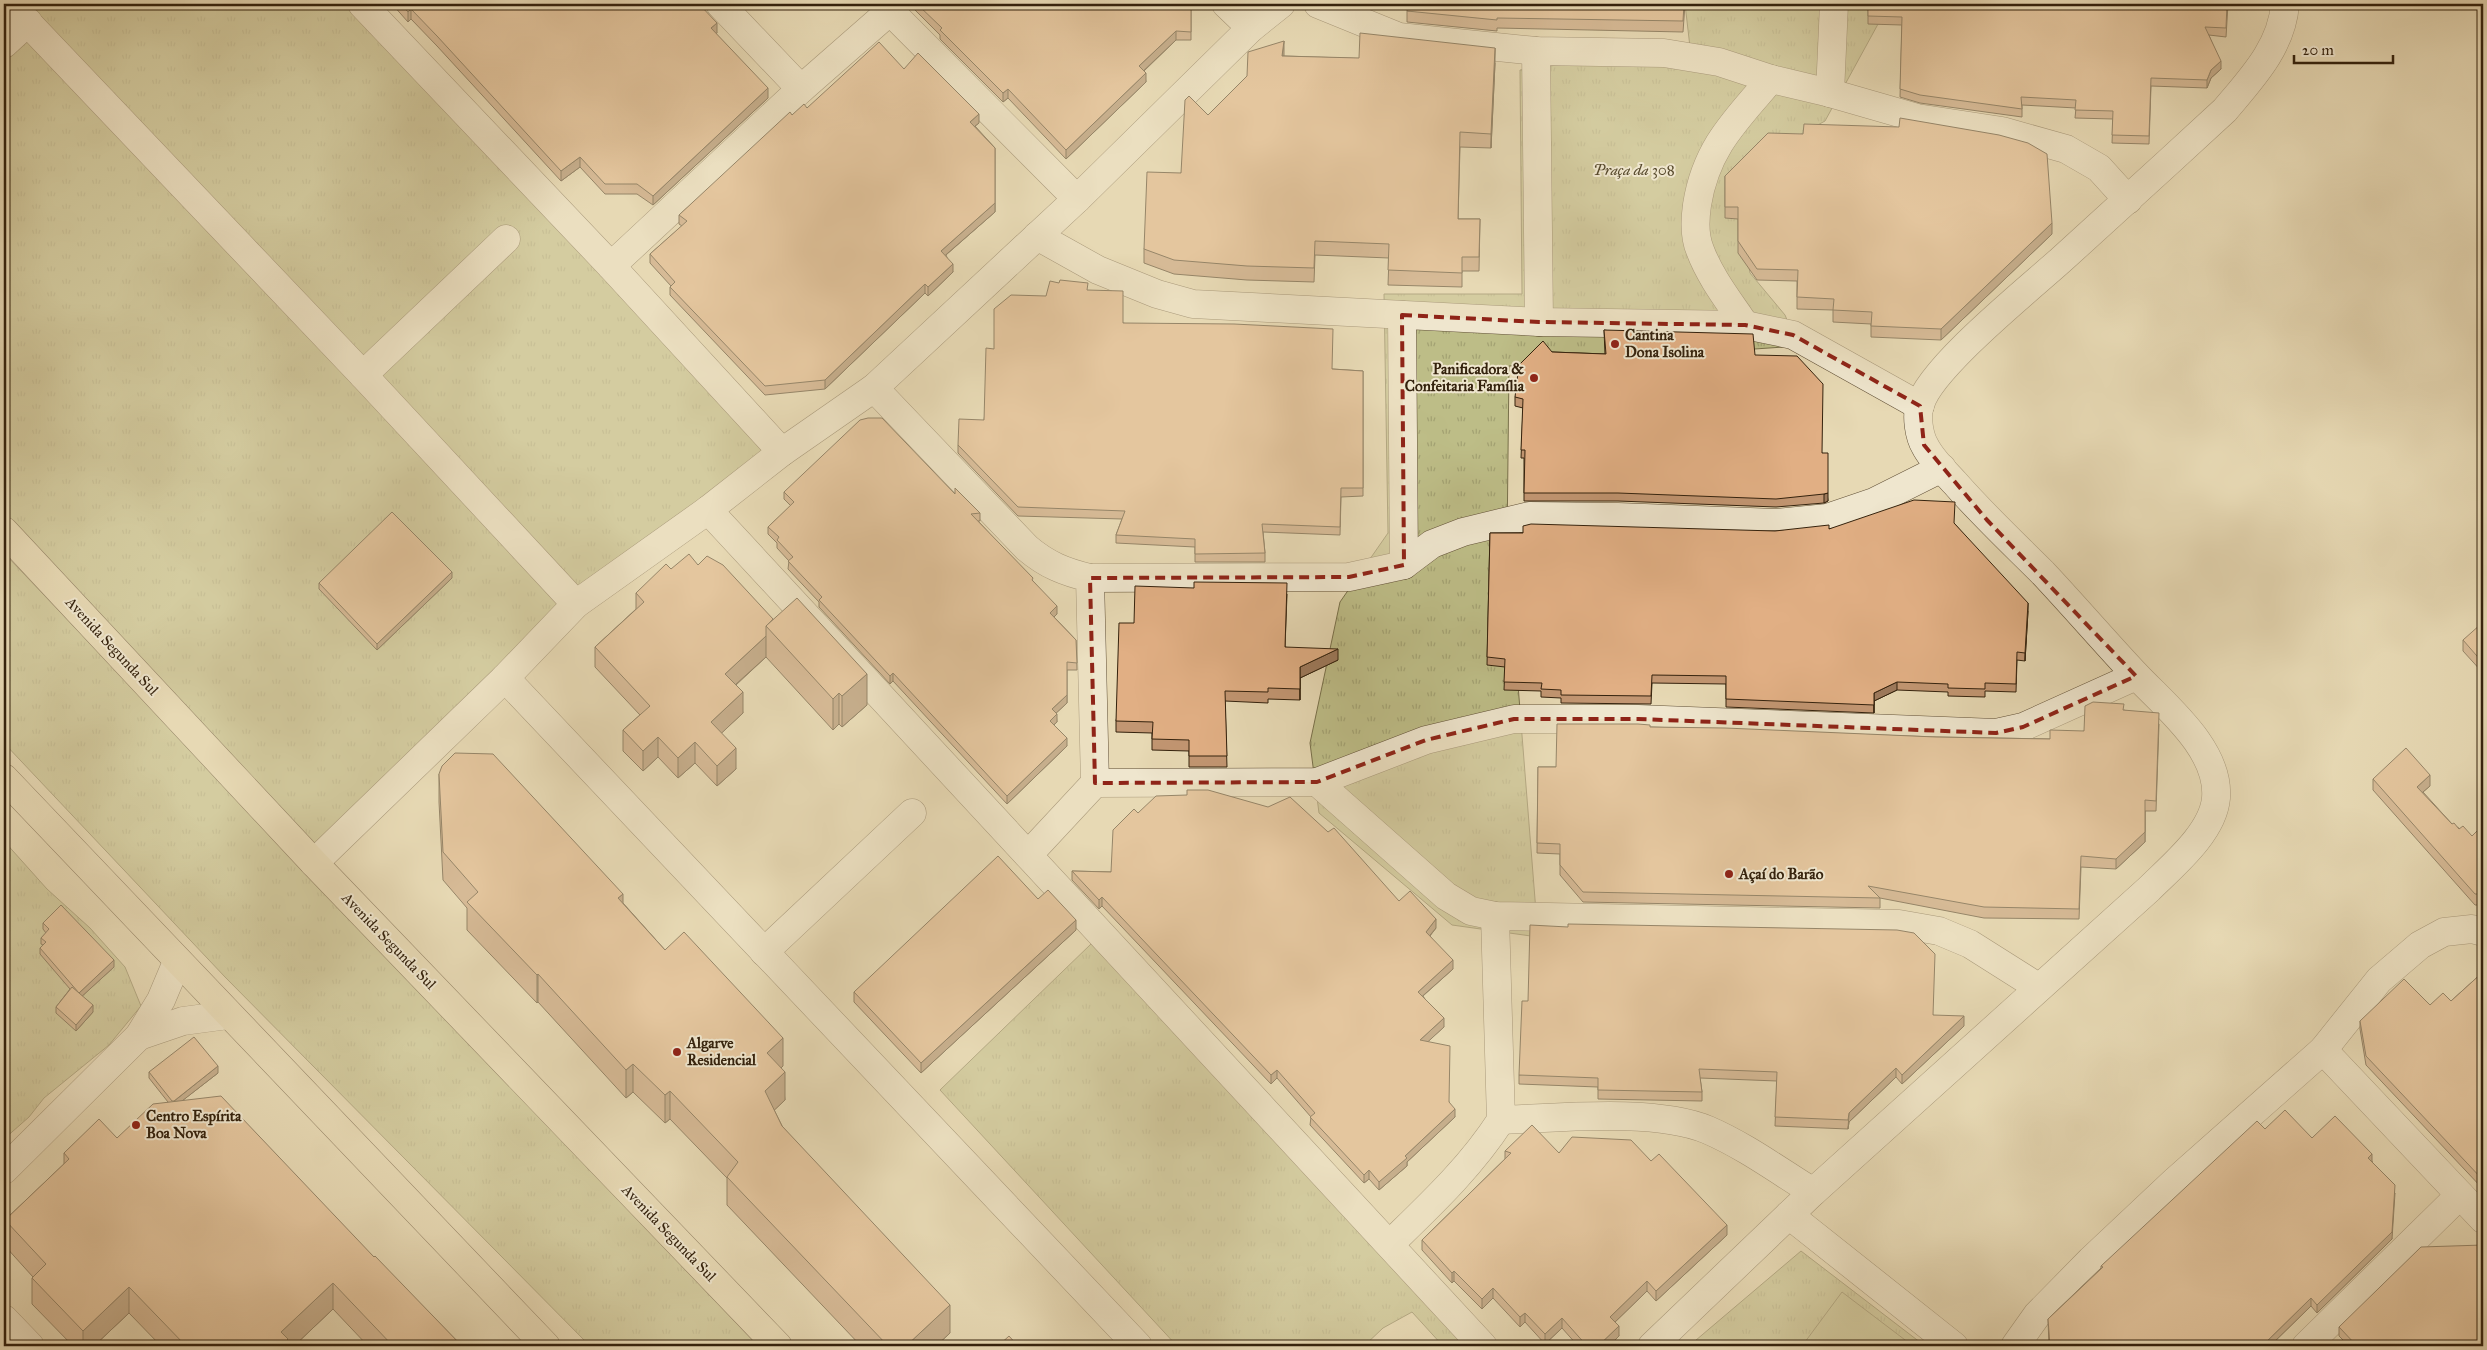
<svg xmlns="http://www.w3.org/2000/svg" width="2487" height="1350" font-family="'IM FELL Great Primer',serif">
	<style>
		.park { fill: url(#park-tufts); stroke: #78704a }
		.garden { fill: #bdbd87; stroke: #78704a }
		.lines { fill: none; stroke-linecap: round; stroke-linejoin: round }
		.minor-casing { stroke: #615037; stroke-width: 29 }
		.major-casing { stroke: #34220d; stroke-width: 29 }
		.minor { stroke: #efe6ce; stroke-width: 28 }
		.major { stroke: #e7d9b4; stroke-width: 28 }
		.wall { fill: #c29672; stroke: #34220d }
		.shaded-wall { fill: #9e7a5c; stroke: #34220d }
		.building { fill: #e1af84; stroke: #34220d }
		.marked { fill: none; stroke: #8f2418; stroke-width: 4; stroke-dasharray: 10 6; stroke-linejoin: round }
		.poi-dot { fill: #8f2418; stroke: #efe6ce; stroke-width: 2 }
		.labels { text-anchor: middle; stroke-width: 4; stroke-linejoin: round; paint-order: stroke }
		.park-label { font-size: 15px; font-style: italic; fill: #56492c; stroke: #efe6ce }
		.poi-label { font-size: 15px; font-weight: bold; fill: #34220d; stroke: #efe6ce; text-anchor: start }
		.street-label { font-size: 15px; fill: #34220d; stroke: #efe6ce }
	</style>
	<defs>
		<pattern id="park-tufts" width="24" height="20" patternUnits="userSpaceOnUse" patternTransform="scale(1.25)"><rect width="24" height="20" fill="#bdbd87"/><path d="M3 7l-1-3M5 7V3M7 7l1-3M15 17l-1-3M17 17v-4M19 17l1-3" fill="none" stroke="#a3a273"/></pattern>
	</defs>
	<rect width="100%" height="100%" fill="#e7d9b4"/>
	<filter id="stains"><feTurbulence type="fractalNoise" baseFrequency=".004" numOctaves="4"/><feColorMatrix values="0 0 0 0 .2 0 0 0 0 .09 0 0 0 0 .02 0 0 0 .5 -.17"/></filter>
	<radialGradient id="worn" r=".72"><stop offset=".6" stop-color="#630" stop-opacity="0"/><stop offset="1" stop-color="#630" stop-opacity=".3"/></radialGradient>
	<!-- park -->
	<g class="park">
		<path d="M4 4H362L782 452 576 604 314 863 4 531Z"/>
		<path d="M1685 4H1889L1825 121 1755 159 1740 220 1750 273 1785 315 1798 346 1509 366 1507 546 1538 937 1452 925 1319 813 1310 743 1340 602 1388 533 1384 294H1522L1520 70 1690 47Z"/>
		<path d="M4 553 758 1346H590L225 977 4 743Z"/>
		<path d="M4 841 47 889 90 928 125 967 141 1006 109 1045 44 1098 29 1117 4 1139Z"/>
		<path d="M1091 944 1187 1043 1466 1346H1443L1412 1312 1383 1328 1364 1346H1177L940 1090Z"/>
		<path d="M1801 1251 1925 1346H1689Z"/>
	</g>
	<!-- garden -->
	<path class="garden" d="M1842 1292 1913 1346H1802Z"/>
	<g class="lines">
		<!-- minor casing -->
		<g class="minor-casing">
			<g id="minor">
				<path d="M10 4 363 375 576 604"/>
				<path d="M362 4 611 266 782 452"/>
				<path d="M720 4 801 89 890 11"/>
				<path d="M883 4 1077 199"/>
				<path d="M1226 4 1251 28"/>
				<path d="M1318 4 1399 37 1536 51 1664 53 1719 62 1771 79 1830 93 1917 118 2002 131 2066 149 2099 168 2128 200"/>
				<path d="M4 44 28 22"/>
				<path d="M1536 51 1539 322"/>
				<path d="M1830 93 1834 4"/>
				<path d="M1037 236 1098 270 1157 294 1193 304 1539 322 1745 325 1793 335 1920 406"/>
				<path d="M611 266 801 89"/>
				<path d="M1402 315 1404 565"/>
				<path d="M1745 325C1729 301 1710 277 1700 250 1694 236 1695 219 1697 205 1706 148 1735 121 1771 79"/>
				<path d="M363 375 506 239"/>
				<path d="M874 388 1027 548C1047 565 1065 572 1090 578L1095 783"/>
				<path d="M708 510 1483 1346"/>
				<path d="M1090 578 1349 577 1404 565 1432 544 1463 532 1529 516 1618 517 1776 523 1827 518 1874 502 1942 468"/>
				<path d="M505 678 1138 1346"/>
				<path d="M1317 782 1446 896 1471 911 1495 916 1899 924 1939 931 1970 944 2038 987"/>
				<path d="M1028 855 1095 783 1317 782 1426 740 1514 719H1638L1996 733 2023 727 2136 676"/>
				<path d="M314 863 505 678 576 604 708 510 782 452 874 388 1077 199 1251 28 1281 4"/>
				<path d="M764 952 912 813"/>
				<path d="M139 1036 183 1021 228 1015"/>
				<path d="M2323 1050 2483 1219"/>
				<path d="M1501 1120C1558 1118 1656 1108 1708 1130 1745 1146 1779 1171 1813 1192"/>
				<path d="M4 1170 139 1036 161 1000 177 962"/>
				<path d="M1789 1215 1954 1346"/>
				<path d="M1390 1244C1430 1205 1470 1168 1501 1120L1495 916"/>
				<path d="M4 1319 30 1346"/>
				<path d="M1652 1346 1813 1192 2149 889C2172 866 2213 833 2216 798 2220 749 2165 706 2135 674 2104 641 2074 606 2043 573 2013 543 1983 515 1955 483 1945 472 1932 460 1925 446 1919 436 1916 416 1920 405 1930 368 2030 288 2062 259 2116 210 2171 160 2225 110 2251 79 2282 47 2285 4"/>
				<path d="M2015 1346 2037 1315 2091 1260 2175 1181 2323 1050 2379 980 2420 945 2444 932 2472 929 2483 932"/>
				<path d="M2306 1346 2460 1195"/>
			</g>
		</g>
		<!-- major casing -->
		<g class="major-casing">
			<g id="major">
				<path d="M4 531 314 863 778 1346"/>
				<path d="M4 778 546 1346"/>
			</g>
		</g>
		<!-- minor -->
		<use href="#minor" class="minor"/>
		<!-- major -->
		<use href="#major" class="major"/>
	</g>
	<!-- wall -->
	<g class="wall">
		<path d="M392 4H699L717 33 716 34 768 98 653 205 637 194H605L580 167 561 181 437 46 411 19 408 22Z"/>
		<path d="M909 4H1191V40H1176L1144 71 1146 82 1066 159 1008 98 1003 102 940 39V35Z"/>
		<path d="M1685 4 1683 32 1497 28V31L1407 22V11Z"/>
		<path d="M1868 4H2228L2226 37 2209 35 2221 69 2211 78 2207 88 2151 86 2149 144 2112 143 2113 119 2075 118 2076 108 2022 105V117L1920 103 1900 97 1902 25 1868 24Z"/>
		<path d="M1284 56 1495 63 1491 148 1460 147 1458 219H1480L1479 271H1462V287L1388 285 1389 258 1315 255 1314 282 1247 280 1174 274 1144 263V249L1181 173 1208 115Z"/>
		<path d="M904 69 979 123 975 126 995 148V212L946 255 953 272 928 296 925 293 825 389 765 395 670 295V287L671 286 650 263V254L682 226 679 224V215L792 115 807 108Z"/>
		<path d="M1725 176 2052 234 1941 340 1871 337V324L1833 322V310L1797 309V281L1757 280 1738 253V219L1725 218Z"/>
		<path d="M1087 290 1123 323 1332 369 1363 371V496L1341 497 1340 535 1263 532 1265 553V562H1195V547L1116 543V535L1122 519 1018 516 958 453V445L984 420 994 349 1046 296Z"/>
		<path d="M1604 330 1755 355 1822 453 1828 501 1824 503 1776 507 1618 501H1524V458H1521L1523 408 1515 406V397L1552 352 1605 354Z"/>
		<path d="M784 492 955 494 980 513V521H978L1033 581 1057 614 1054 617 1076 640 1077 670H1067V703L1056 713 1057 722 1054 725 1067 746 1007 804 893 681 890 684 819 607V602L788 569 789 561 777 548V543L768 534V527L791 506 784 499Z"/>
		<path d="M1954 523 2028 611 2025 661 2017 660 2016 692 1985 691V697L1948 696V692L1897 690 1874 701V713L1726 707V684L1652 683 1651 704 1561 703V698L1541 697V691L1504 690 1505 667 1487 665 1490 533 1775 531Z"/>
		<path d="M698 565 773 619 867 705 842 727 839 724 833 730 766 657 736 685 743 713 721 733 736 769 717 786 695 763 678 778 658 757 643 771 623 751V730L640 715 595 667V647L636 609V593L671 569Z"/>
		<path d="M452 578 377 650 319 589V583Z"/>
		<path d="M1287 594 1285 647 1338 660 1300 678V700L1268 699V703L1225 701 1227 767H1189V751L1152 750V733L1116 732V721L1134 623Z"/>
		<path d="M2483 627V673L2463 651V640Z"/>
		<path d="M2124 710 2159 724 2156 811H2145V842L2116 869 2081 867 2079 919 1984 918 1880 898V908L1583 902 1560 875V854L1537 853 1538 767H1556L1650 727 1936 737 2050 739 2084 731Z"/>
		<path d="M439 774 623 903 665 950 783 1066 781 1068 785 1100 774 1110 782 1126 950 1333 936 1346H861L727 1205V1178L670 1119 665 1123 633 1092 626 1098 538 1002 537 1003 467 930V908L443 880 439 802Z"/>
		<path d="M2373 779 2430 786 2423 792 2452 824 2472 836 2483 825V905H2475L2373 790Z"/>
		<path d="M1138 813 1399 901 1436 928 1430 936 1453 969 1423 996 1444 1027 1427 1042 1449 1102 1455 1117 1407 1162V1166L1379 1190 1369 1179 1364 1183 1310 1125 1311 1117 1277 1078 1271 1084 1102 906 1099 909 1072 880V871L1111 872Z"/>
		<path d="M1038 899 1076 930 921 1073 854 1002V992Z"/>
		<path d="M43 923 114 967 82 996 93 1012 76 1031 56 1013V1007L70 989 40 954V948L43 945 41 944V938L46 933 43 929Z"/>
		<path d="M2483 972V1189L2366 1065 2360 1029V1021L2430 1005 2451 1001Z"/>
		<path d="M1933 1015 1964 1026 1902 1084 1896 1077 1849 1122 1848 1129 1775 1126 1777 1081 1700 1078 1702 1092V1101L1598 1099V1087L1519 1084V1075Z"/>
		<path d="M149 1072 218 1073 183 1100 374 1257 462 1346H368L333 1309 294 1346H161L129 1313 94 1346H73L32 1304V1278L33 1277 5 1246V1220L64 1164V1153L117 1138 168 1102 149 1078Z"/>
		<path d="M2265 1129 2312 1138 2372 1161 2392 1239 2317 1313 2311 1306 2270 1346H2049L2048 1319 2101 1268V1266Z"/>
		<path d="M1505 1151 1559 1153 1651 1161 1727 1235 1656 1301 1647 1291 1615 1322 1619 1336 1609 1346H1578L1562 1328 1545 1344 1525 1322 1520 1327 1493 1298 1482 1309 1454 1281 1452 1283 1422 1250V1240L1505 1159Z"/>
		<path d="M2339 1327 2483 1346H2349L2339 1336Z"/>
	</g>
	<!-- shaded-wall -->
	<g class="shaded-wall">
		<path d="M411 9V19L408 22V12Z"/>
		<path d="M717 23V33L711 38V28Z"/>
		<path d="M1176 31V40L1139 75V66Z"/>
		<path d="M1284 41V56H1282Z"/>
		<path d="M1495 48V63L1491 148V134Z"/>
		<path d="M2221 61V69L2211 78 2207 88V80L2211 70Z"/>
		<path d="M1146 73V82L1066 159V150Z"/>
		<path d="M768 88V98L653 205V196Z"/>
		<path d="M1008 89V98L1003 102V93Z"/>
		<path d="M979 114V123L970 130V122Z"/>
		<path d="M580 157V167L561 181V171Z"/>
		<path d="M995 203V212L941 259V251Z"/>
		<path d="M2052 223V234L1941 340V329Z"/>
		<path d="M953 264V272L928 296V287Z"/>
		<path d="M925 284V293L825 389V380Z"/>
		<path d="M1828 493V501L1824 503V494Z"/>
		<path d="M452 572V578L377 650V644Z"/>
		<path d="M2028 603V611L2025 661V653Z"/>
		<path d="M1057 606V614L1050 621V613Z"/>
		<path d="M766 636V657L725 694V674Z"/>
		<path d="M1338 649V660L1300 678V700V667Z"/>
		<path d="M893 673V681L890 684V676Z"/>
		<path d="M867 674V705L842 727V696Z"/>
		<path d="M1897 682V690L1874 701V713V693Z"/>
		<path d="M743 692V713L711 743V722Z"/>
		<path d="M839 693V724L833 730V699Z"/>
		<path d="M1067 695V703L1052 717V709Z"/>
		<path d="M1057 714V722L1050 728V721Z"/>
		<path d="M658 737V757L643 771V751Z"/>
		<path d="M1067 738V746L1007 804V796Z"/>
		<path d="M695 742V763L678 778V758Z"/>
		<path d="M736 748V769L717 786V766Z"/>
		<path d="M2430 775V786L2417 797V787Z"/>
		<path d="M2145 811V842L2116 869V859Z"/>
		<path d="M623 894V922L618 898Z"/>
		<path d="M1102 897V906L1099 909V900Z"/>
		<path d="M1436 919V928L1426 940V932Z"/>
		<path d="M1076 920V930L921 1073V1063Z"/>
		<path d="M114 960V967L79 999V993Z"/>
		<path d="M1453 960V969L1418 1000V992Z"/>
		<path d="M538 974V1002L537 1003V975Z"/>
		<path d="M93 1005V1012L76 1031V1025Z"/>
		<path d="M1964 1016V1026L1902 1084V1075Z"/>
		<path d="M1444 1018V1027L1420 1049V1040Z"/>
		<path d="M783 1038V1066L767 1081V1053Z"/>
		<path d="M633 1064V1092L626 1098V1070Z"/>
		<path d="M218 1066V1073L173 1108V1102Z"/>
		<path d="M1896 1068V1077L1849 1122 1848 1129 1849 1113Z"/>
		<path d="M1277 1070V1078L1271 1084V1075Z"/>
		<path d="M785 1072V1100L765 1119V1091Z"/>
		<path d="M670 1091V1119L665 1123V1095Z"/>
		<path d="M1455 1109V1117L1407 1162V1166L1379 1190V1182L1405 1156Z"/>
		<path d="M2372 1154V1162L2368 1158Z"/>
		<path d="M1369 1170V1179L1364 1183V1175Z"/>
		<path d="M2395 1193 2392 1239 2317 1313V1305Z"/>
		<path d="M1727 1225V1235L1656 1301V1291Z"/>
		<path d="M1454 1271V1281L1452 1283V1273Z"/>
		<path d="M1647 1281V1291L1610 1327V1317Z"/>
		<path d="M333 1283V1309L294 1346H281V1332Z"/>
		<path d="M129 1287V1313L94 1346H83V1331Z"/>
		<path d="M1493 1288V1298L1482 1309V1299Z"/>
		<path d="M2311 1298V1306L2270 1346H2262Z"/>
		<path d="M950 1305V1333L936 1346H906Z"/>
		<path d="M1525 1313V1322L1520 1327V1317Z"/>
		<path d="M1562 1318V1328L1545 1344V1334Z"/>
		<path d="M1619 1326V1336L1609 1346H1598Z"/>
	</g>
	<!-- building -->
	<g class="building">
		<path d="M401 4H699L717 23 711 28 768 88 653 196 637 184H605L580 157 561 171 437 36 411 9 408 12Z"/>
		<path d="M917 4H1191V32L1176 31 1139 66 1146 73 1066 150 1008 89 1003 93 940 30 942 28Z"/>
		<path d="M1408 4H1684L1683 21 1497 18V20L1407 11Z"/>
		<path d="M1868 4H2227L2226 28 2205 27 2221 61 2211 70 2207 80 2151 78 2149 136 2112 135 2113 111 2075 110 2076 100 2021 97 2022 109 1920 95 1900 89 1902 17 1868 16Z"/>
		<path d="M1360 33 1495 48 1491 134 1460 132 1458 219H1480L1479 257H1462V273L1388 270 1389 244 1315 241 1314 268 1247 266 1174 260 1144 249 1147 172 1181 173 1185 100 1189 96 1208 115 1247 76 1248 52 1284 41 1282 56 1359 58Z"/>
		<path d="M879 42 904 69 918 53 979 114 970 122 995 148V203L941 251 953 264 928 287 925 284 825 380 765 386 670 287 675 282 650 254 687 221 679 215 790 112 792 115 804 104 807 108Z"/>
		<path d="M1900 118 1999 135 2028 143 2047 154 2052 223 1941 329 1871 326 1872 312 1833 310 1834 299 1797 297 1798 270 1757 269 1738 241V207H1725V176L1768 133 1803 134 1804 124 1899 127Z"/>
		<path d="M1060 280 1088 283 1087 290 1123 291V323L1234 324 1333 329 1332 369 1363 371V488H1341L1340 527 1262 524 1265 553 1195 554V539L1116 535 1125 511 1018 507 958 445 959 419 984 420 986 348 994 349V309L1011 295 1046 296 1050 281 1059 283Z"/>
		<path d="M1604 330 1753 334 1755 355 1797 356 1823 384 1822 453H1828V493L1824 494 1776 499 1618 493H1524L1525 450H1521L1523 399 1515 397 1519 365 1543 341 1552 352 1606 354Z"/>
		<path d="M868 418H882L955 494V488L980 513 971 514 1033 578 1032 580 1057 606 1050 613 1076 640 1077 663 1067 662V695L1052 709 1057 714 1050 721 1067 738 1007 796 893 673 890 676 819 600 822 597 788 561 793 557 777 540 779 537 768 527 794 502 784 492 860 420Z"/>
		<path d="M1914 500 1955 502 1954 523 2028 603 2025 653 2017 652 2016 684 1985 683V689L1948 688V684L1897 682 1874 693V705L1726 699V676L1652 675 1651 696 1561 695V690L1541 689 1542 683 1504 682 1505 659 1487 657 1490 533H1523V526L1531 524 1775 531 1829 525V529Z"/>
		<path d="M392 512 452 572 377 644 319 583Z"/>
		<path d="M689 554 698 565 707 556 723 565 773 619 766 626V636L725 674 743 692 711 722 736 748 717 766 695 742 678 758 658 737 643 751 623 730 650 706 595 647 644 602 636 593 666 564 671 569Z"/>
		<path d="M1194 582 1287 583 1285 647 1338 649 1300 667V689L1268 688V692L1225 691 1227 756H1189V740L1152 739 1153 722 1116 721 1119 623H1134L1135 586 1194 588Z"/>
		<path d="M797 598 867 674 842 696 839 693 833 699 766 626Z"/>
		<path d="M2481 624 2483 627V663L2463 640Z"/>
		<path d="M2093 702 2124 704 2123 710 2159 713 2156 801 2145 800V832L2116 859 2081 856 2079 909 1984 907 1868 886 1880 898 1583 892 1560 865V844L1537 843 1538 767H1556L1557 724H1638L1650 725V727L1725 728 1936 737 2050 739V730L2084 731 2085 706Z"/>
		<path d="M2406 748 2430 775 2417 787 2452 824 2454 823 2459 829 2463 826 2472 836 2483 825V894H2475L2373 779Z"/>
		<path d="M455 753 493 754 623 894 618 898 665 950 684 932 783 1038 767 1053 785 1072 765 1091 782 1126 950 1305 906 1346H888L727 1177 738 1162 670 1091 665 1095 633 1064 626 1070 538 974 537 975 467 902 478 892 443 852 439 774 442 766Z"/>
		<path d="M1187 790H1208L1268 807 1290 797 1328 832 1334 828 1399 901 1410 891 1436 919 1426 932 1453 960 1418 992 1444 1018 1420 1040 1450 1046 1449 1102 1455 1109 1405 1156 1407 1158 1379 1182 1369 1170 1364 1175 1310 1117 1315 1113 1277 1070 1271 1075 1102 897 1099 900 1072 871 1111 872 1113 830 1134 809 1138 813 1156 796 1187 795Z"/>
		<path d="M998 856 1038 899 1048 890 1076 920 921 1063 854 992Z"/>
		<path d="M61 905 114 960 79 993 40 948 46 942 41 938 49 929 43 923Z"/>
		<path d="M1568 924 1897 930 1914 933 1935 954 1933 1015 1964 1016 1902 1075 1896 1068 1849 1113 1848 1120 1775 1117 1777 1072 1699 1069 1702 1092 1598 1090V1078L1519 1075 1522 1001H1528L1530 925 1568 927Z"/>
		<path d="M2483 972V1180L2366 1056 2360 1021 2404 979 2430 1005 2443 993 2451 1001Z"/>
		<path d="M72 987 93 1005 76 1025 56 1007Z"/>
		<path d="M194 1037 218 1066 174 1101H172L149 1072Z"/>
		<path d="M221 1096 374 1257 375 1256 462 1346H393L333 1283 281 1332 288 1339 281 1346H210L208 1344 206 1346H186L129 1287 83 1331 32 1278 46 1264 5 1220 69 1159 64 1153 99 1119 117 1138 153 1104Z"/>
		<path d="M2285 1110 2312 1138 2335 1116 2372 1154 2368 1158 2395 1185 2392 1232 2317 1305 2311 1298 2262 1346H2050L2048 1319 2103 1267 2101 1266 2257 1121 2265 1129Z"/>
		<path d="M1532 1125 1559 1153 1572 1137 1631 1140 1651 1161 1659 1154 1727 1225 1656 1291 1647 1281 1610 1317 1619 1326 1598 1346H1587L1562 1318 1545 1334 1525 1313 1520 1317 1493 1288 1482 1299 1454 1271 1452 1273 1422 1240 1511 1153 1505 1151Z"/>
		<path d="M2483 1245V1346H2357L2339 1327 2421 1247Z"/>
		<path d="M1009 1336 1018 1346H998Z"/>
	</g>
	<!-- marked area -->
	<path d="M0 0H2487V1350H0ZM1402 315 1539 322 1745 325 1793 335 1920 406 1924 445 1987 520 2136 676 2023 727 1996 733 1638 719H1514L1426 740 1317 782 1095 783 1090 578 1349 577 1404 565Z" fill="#e7d9b4" fill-opacity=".55" fill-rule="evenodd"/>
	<path class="marked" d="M1402 315 1539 322 1745 325 1793 335 1920 406 1924 445 1987 520 2136 676 2023 727 1996 733 1638 719H1514L1426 740 1317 782 1095 783 1090 578 1349 577 1404 565Z"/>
	<!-- markers -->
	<g class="poi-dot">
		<circle cx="1615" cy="344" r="5"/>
		<circle cx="1534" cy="378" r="5"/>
		<circle cx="1729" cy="874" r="5"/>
		<circle cx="677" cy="1052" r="5"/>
		<circle cx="136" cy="1125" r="5"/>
	</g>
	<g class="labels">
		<!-- park labels -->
		<g class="park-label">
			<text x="1634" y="175">Praça da 308</text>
		</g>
		<!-- poi labels -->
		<g class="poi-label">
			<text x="1625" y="340">Cantina<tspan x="1625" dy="17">Dona Isolina</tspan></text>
			<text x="1524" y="374" text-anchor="end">Panificadora &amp;<tspan x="1524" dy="17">Confeitaria Família</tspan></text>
			<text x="1739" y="879">Açaí do Barão</text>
			<text x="687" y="1048">Algarve<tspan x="687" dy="17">Residencial</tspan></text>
			<text x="146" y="1121">Centro Espírita<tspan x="146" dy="17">Boa Nova</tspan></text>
		</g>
		<!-- street labels -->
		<g class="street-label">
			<text transform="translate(112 646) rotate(47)" y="5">Avenida Segunda Sul</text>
			<text transform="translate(389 941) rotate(46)" y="5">Avenida Segunda Sul</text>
			<text transform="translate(669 1233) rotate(46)" y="5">Avenida Segunda Sul</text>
		</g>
	</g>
	<!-- margin -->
	<rect width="2487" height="1350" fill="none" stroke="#e7d9b4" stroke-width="20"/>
	<rect x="5" y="5" width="2477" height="1340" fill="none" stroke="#34220d" stroke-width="2.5"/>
	<rect x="10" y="10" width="2467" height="1330" fill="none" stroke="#34220d"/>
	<!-- scale -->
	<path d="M2294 55v8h99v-8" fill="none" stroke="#34220d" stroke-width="2.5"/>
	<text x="2302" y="55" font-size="15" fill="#34220d" stroke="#efe6ce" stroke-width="4" paint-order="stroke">20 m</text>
	<rect width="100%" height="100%" filter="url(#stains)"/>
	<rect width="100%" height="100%" fill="url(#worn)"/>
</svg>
